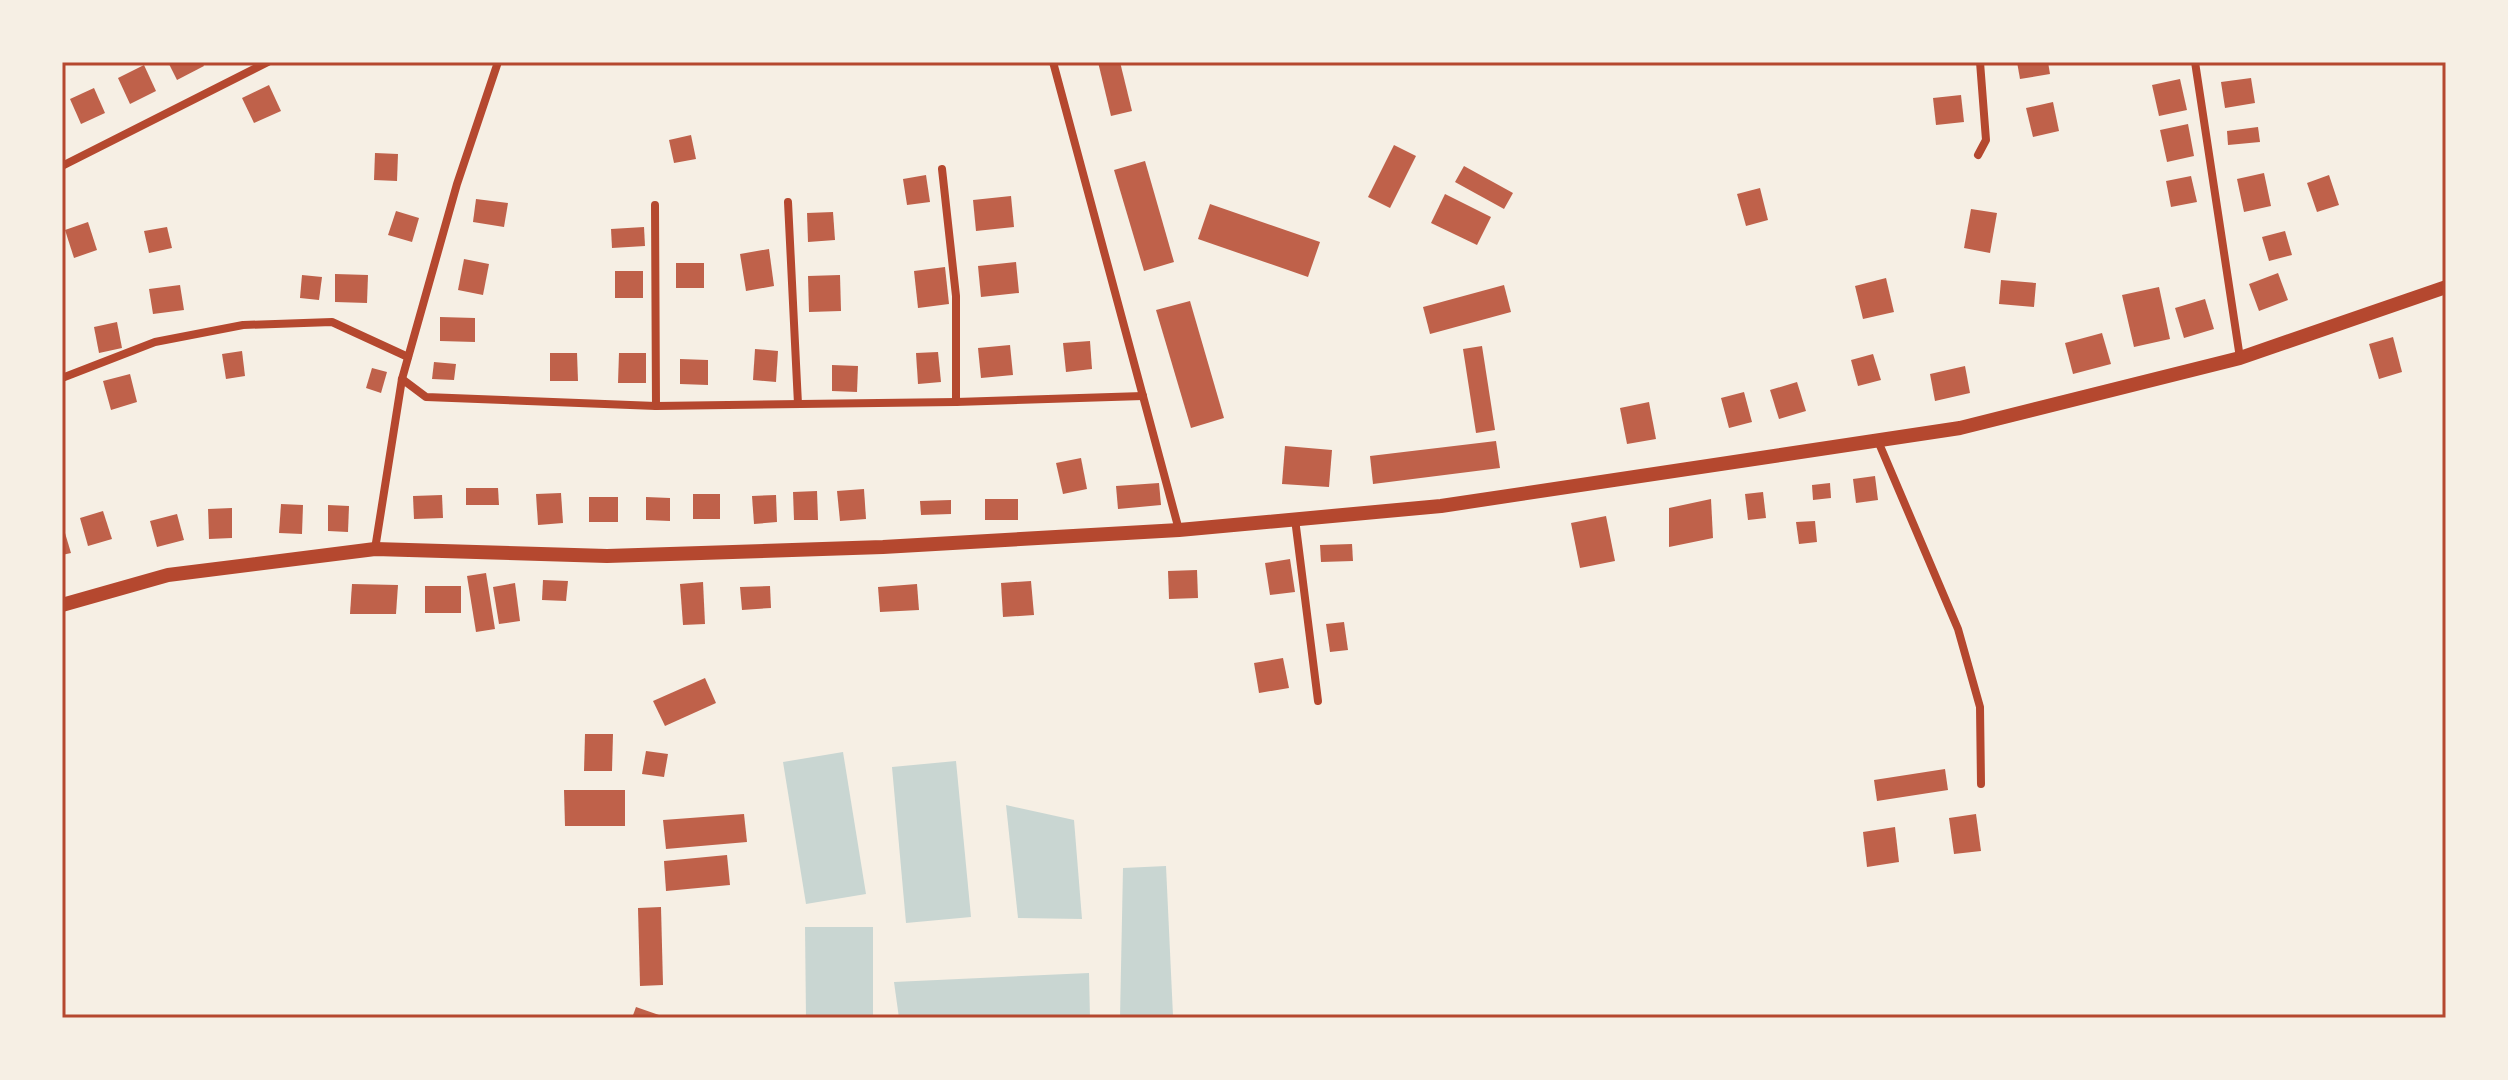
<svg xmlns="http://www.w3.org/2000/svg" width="2508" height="1080" font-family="'Golos Text',sans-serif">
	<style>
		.water { fill: #c9d6d2 }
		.building { fill: #bf614a }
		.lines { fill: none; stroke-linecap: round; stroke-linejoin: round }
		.minor { stroke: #b5482f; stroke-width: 8 }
		.tertiary { stroke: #b5482f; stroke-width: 14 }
		.neatline { fill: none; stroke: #b5482f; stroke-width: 3 }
	</style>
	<rect width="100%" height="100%" fill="#f6efe4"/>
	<!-- water -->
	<g class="water">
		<path d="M843 752 866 894 806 904 783 762Z"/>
		<path d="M956 761 971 917 906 923 892 767Z"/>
		<path d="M1006 805 1074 820 1082 919 1018 918Z"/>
		<path d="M1166 866 1173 1016 1120 1018 1123 868Z"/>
		<path d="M805 927H873V1018H806Z"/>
		<path d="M1089 973 1090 1018H899L894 982Z"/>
	</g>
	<!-- building -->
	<g class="building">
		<path d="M168 62H202L204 66 177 80Z"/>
		<path d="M1098 62H1120L1132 111 1111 116Z"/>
		<path d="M2017 62H2048L2050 74 2020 79Z"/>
		<path d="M144 65 156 91 130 104 118 78Z"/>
		<path d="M2251 78 2255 103 2225 108 2221 82Z"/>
		<path d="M2180 79 2187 110 2159 116 2152 85Z"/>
		<path d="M269 85 281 111 254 123 242 98Z"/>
		<path d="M94 88 105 113 81 124 70 99Z"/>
		<path d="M1961 95 1964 122 1936 125 1933 98Z"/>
		<path d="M2053 102 2059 131 2033 137 2026 108Z"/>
		<path d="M2188 124 2194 156 2167 162 2160 130Z"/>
		<path d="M2258 127 2260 142 2228 145 2227 131Z"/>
		<path d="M691 135 696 159 674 163 669 140Z"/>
		<path d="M1394 145 1416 156 1390 208 1368 197Z"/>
		<path d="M375 153 398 154 397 181 374 180Z"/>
		<path d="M1145 161 1174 262 1144 271 1114 170Z"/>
		<path d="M1464 166 1513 193 1504 209 1455 182Z"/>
		<path d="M2264 173 2271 206 2244 212 2237 179Z"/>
		<path d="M926 175 930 202 907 205 903 179Z"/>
		<path d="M2329 175 2339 205 2317 212 2307 183Z"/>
		<path d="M2191 176 2197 202 2171 207 2166 181Z"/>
		<path d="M1760 188 1768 220 1746 226 1737 194Z"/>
		<path d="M1445 194 1491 217 1477 245 1431 223Z"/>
		<path d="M1011 196 1014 227 976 231 973 200Z"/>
		<path d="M476 199 508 203 504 227 473 222Z"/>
		<path d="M1210 204 1320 242 1308 277 1198 239Z"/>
		<path d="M1971 209 1997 213 1990 253 1964 248Z"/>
		<path d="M396 211 419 218 412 242 388 235Z"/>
		<path d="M833 212 835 240 808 242 807 213Z"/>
		<path d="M88 222 97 250 74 258 65 230Z"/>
		<path d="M167 227 172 248 149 253 144 231Z"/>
		<path d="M644 227 645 246 612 248 611 229Z"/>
		<path d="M2285 231 2292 255 2269 261 2262 237Z"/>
		<path d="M769 249 774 286 746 291 740 254Z"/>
		<path d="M464 259 489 264 483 295 458 290Z"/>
		<path d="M1016 262 1019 293 981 297 978 266Z"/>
		<rect x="676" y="263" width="28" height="25"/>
		<path d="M945 267 949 304 918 308 914 271Z"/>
		<rect x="615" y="271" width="28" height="27"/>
		<path d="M2278 273 2288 300 2259 311 2249 284Z"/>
		<path d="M335 274 368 275 367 303 335 302Z"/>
		<path d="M302 275 322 277 319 300 300 298Z"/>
		<path d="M840 275 841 311 809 312 808 276Z"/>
		<path d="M1886 278 1894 312 1863 319 1855 286Z"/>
		<path d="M2001 280 2036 283 2034 307 1999 304Z"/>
		<path d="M180 285 184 310 153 314 149 289Z"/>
		<path d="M1504 285 1511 312 1430 334 1423 307Z"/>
		<path d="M2159 287 2170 339 2134 347 2122 295Z"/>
		<path d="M2205 299 2214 329 2184 338 2175 308Z"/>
		<path d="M1190 301 1224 418 1191 428 1156 310Z"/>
		<path d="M440 317 475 318V342L440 341Z"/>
		<path d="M117 322 122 348 99 353 94 327Z"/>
		<path d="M2102 333 2111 364 2073 374 2065 343Z"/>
		<path d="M2393 337 2402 372 2379 379 2369 344Z"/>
		<path d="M1090 341 1092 369 1066 372 1063 343Z"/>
		<path d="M1010 345 1013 375 981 378 978 348Z"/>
		<path d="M1482 346 1495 430 1476 433 1463 349Z"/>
		<path d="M755 349 778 351 776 382 753 380Z"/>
		<path d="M242 351 245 376 226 379 222 354Z"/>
		<path d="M938 352 941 382 918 384 916 353Z"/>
		<path d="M550 353H577L578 381H550Z"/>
		<path d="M619 353H646V383H618Z"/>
		<path d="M1873 354 1881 380 1858 386 1851 360Z"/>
		<path d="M680 359 708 360V385L680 384Z"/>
		<path d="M434 362 456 364 454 380 432 379Z"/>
		<path d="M832 365 858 366 857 392 832 391Z"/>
		<path d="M1965 366 1970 393 1935 401 1930 374Z"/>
		<path d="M372 368 387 372 381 393 366 388Z"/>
		<path d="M130 374 137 402 111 410 103 381Z"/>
		<path d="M1797 382 1806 411 1779 419 1770 390Z"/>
		<path d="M1744 392 1752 422 1729 428 1721 398Z"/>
		<path d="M1649 402 1656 439 1627 444 1620 408Z"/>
		<path d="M1496 441 1500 468 1373 484 1370 456Z"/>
		<path d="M1285 446 1332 450 1329 487 1282 484Z"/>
		<path d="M1081 458 1087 489 1063 494 1056 463Z"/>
		<path d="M1875 476 1878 500 1856 503 1853 479Z"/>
		<path d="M1159 483 1161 505 1118 509 1116 486Z"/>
		<path d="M1830 483 1831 498 1813 500 1812 485Z"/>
		<path d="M466 488H498L499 505H466Z"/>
		<path d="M864 489 866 519 840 521 837 491Z"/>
		<path d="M817 491 818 520H794L793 492Z"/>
		<path d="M1763 492 1766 518 1748 520 1745 494Z"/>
		<path d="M561 493 563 523 538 525 536 494Z"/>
		<rect x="693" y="494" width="27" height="25"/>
		<path d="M442 495 443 518 414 519 413 496Z"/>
		<path d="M776 495 777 522 754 524 752 496Z"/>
		<rect x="589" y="497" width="29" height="25"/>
		<path d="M646 497 670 498V521L646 520Z"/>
		<rect x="985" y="499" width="33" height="21"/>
		<path d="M1711 499 1713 538 1669 547V508Z"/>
		<path d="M951 500V514L921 515 920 501Z"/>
		<path d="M281 504 303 505 302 534 279 533Z"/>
		<path d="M328 505 349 506 348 532 328 531Z"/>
		<path d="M232 508V538L209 539 208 509Z"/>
		<path d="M103 511 112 539 88 546 80 518Z"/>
		<path d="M177 514 184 540 157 547 150 521Z"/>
		<path d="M1606 516 1615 561 1580 568 1571 523Z"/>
		<path d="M1815 521 1817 542 1799 544 1796 522Z"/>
		<path d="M62 523 71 553 62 555Z"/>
		<path d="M1352 544 1353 561 1321 562 1320 545Z"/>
		<path d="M1290 559 1295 592 1270 595 1265 563Z"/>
		<path d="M1197 570 1198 598 1169 599 1168 571Z"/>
		<path d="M486 573 495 629 476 632 467 576Z"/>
		<path d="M543 580 568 581 566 601 542 600Z"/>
		<path d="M1031 581 1034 615 1003 617 1001 583Z"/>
		<path d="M703 582 705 624 683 625 680 584Z"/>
		<path d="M515 583 520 621 499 624 493 587Z"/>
		<path d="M352 584 398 585 396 614H350Z"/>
		<path d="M917 584 919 610 880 612 878 587Z"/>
		<rect x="425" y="586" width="36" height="27"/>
		<path d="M770 586 771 608 742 610 740 587Z"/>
		<path d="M1344 622 1348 650 1330 652 1326 624Z"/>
		<path d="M1283 658 1289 688 1259 693 1254 663Z"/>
		<path d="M705 678 716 703 665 726 653 701Z"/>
		<path d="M585 734H613L612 771H584Z"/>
		<path d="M646 751 668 754 664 777 642 774Z"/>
		<path d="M1945 769 1948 790 1877 801 1874 780Z"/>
		<path d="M564 790H625V826H565Z"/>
		<path d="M744 814 747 842 666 849 663 820Z"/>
		<path d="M1976 814 1981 851 1954 854 1949 818Z"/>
		<path d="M1895 827 1899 862 1867 867 1863 832Z"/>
		<path d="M727 855 730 885 666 891 664 861Z"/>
		<path d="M661 907 663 985 640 986 638 908Z"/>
		<path d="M636 1007 659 1015 658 1018H632Z"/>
	</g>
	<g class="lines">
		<!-- minor -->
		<g class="minor">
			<path d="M1053 62 1179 530"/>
			<path d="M2195 62 2240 358"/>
			<path d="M1978 155 1986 140 1980 62"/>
			<path d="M62 166 268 62"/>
			<path d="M942 169 956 296V402"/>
			<path d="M788 202 798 404"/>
			<path d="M655 205 656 406"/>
			<path d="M62 378 155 342 243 325 332 322 408 357"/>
			<path d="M402 379 426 397 656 406 956 402 1143 396"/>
			<path d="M1878 441 1958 629 1980 707 1981 784"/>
			<path d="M1295 519 1318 701"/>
			<path d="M375 549 402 379 457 184 498 62"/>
		</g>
		<!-- tertiary -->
		<path class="tertiary" d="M62 605 168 575 375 549 607 556 883 547 1179 530 1441 506 1960 428 2240 358 2446 287"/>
	</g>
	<!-- border -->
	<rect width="2508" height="1080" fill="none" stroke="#f6efe4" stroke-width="128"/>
	<rect x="64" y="64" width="2380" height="952" class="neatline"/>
</svg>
